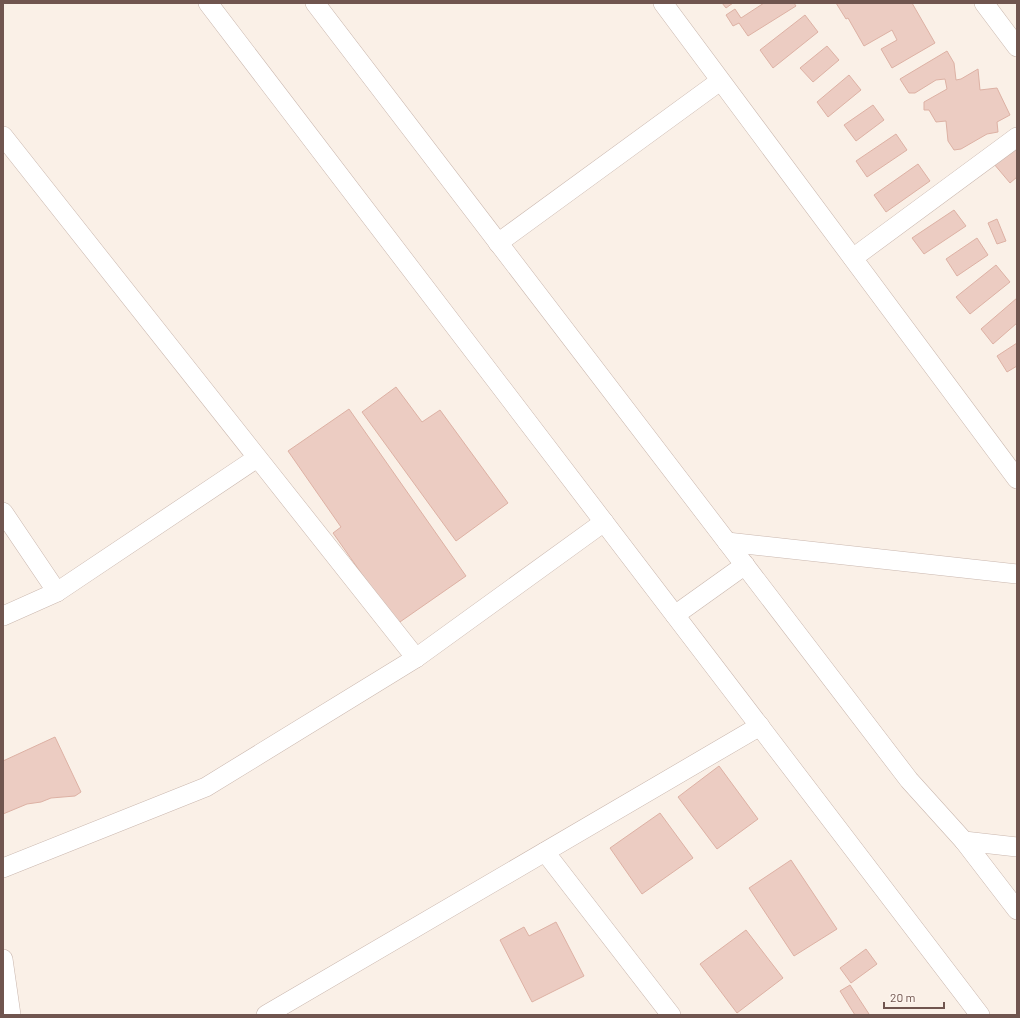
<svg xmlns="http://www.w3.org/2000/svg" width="1020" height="1018" font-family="Barlow,sans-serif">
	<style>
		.building { fill: #ecccc2; stroke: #ddb1a4 }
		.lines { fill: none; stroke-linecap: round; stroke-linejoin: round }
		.street-casing { stroke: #cab7ae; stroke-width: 20 }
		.street { stroke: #fff; stroke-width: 19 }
	</style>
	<rect width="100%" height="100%" fill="#faf0e7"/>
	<!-- building -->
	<g class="building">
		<path d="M722 3H733L726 8Z"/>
		<path d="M764 3H794L796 6 748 36 739 23 733 26 726 15 735 9 741 18Z"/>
		<path d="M836 3H912L935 43 892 68 881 49 897 40 892 30 864 46 848 18 846 19Z"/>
		<path d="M805 15 818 32 773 68 760 50Z"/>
		<path d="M827 46 839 60 813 82 800 68Z"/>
		<path d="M947 51 954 63 956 80 961 79 978 69 980 90 997 88 1010 115 997 122 998 132 987 134 961 149 954 150 948 141 946 121 936 122 929 110H924V102L947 89 945 79 936 80 915 93H909L900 79Z"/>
		<path d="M849 75 861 90 828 117 817 102Z"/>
		<path d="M873 105 884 120 856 141 844 125Z"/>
		<path d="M896 134 907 150 867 177 856 161Z"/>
		<path d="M1017 146V177L1010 183 994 164Z"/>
		<path d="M918 164 930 181 886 212 874 195Z"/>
		<path d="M954 210 966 226 924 254 912 238Z"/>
		<path d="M997 219 1006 241 997 244 988 223Z"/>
		<path d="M977 238 988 255 957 276 946 259Z"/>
		<path d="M996 265 1010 282 970 314 956 297Z"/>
		<path d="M1017 298V323L993 344 981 329Z"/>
		<path d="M1017 343V366L1007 372 997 356Z"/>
		<path d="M396 387 422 422 440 410 508 503 456 541 362 412Z"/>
		<path d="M349 409 466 576 397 624 333 533 341 527 288 451Z"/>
		<path d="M55 737 81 792 75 796 51 798 41 802 27 804 3 814V761Z"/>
		<path d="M719 766 758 819 717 849 678 797Z"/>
		<path d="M660 813 693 858 642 894 610 848Z"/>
		<path d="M791 860 837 929 794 956 749 888Z"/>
		<path d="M556 922 584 976 532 1002 500 940 524 927 529 936Z"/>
		<path d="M746 930 783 978 737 1013 700 964Z"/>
		<path d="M866 949 877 964 851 983 840 968Z"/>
		<path d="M850 985 869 1014 867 1015H855L840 991Z"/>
	</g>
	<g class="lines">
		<!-- street casing -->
		<g class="street-casing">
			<g id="street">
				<path d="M208 3 980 1015"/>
				<path d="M315 3 909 780 964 841 1017 910"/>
				<path d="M663 3 1017 479"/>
				<path d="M984 3 1017 47"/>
				<path d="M3 136 416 658"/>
				<path d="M498 243 720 81"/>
				<path d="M853 258 1017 137"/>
				<path d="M3 512 57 592"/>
				<path d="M727 542 1017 574"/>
				<path d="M675 615 745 565"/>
				<path d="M3 616 57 592 257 458"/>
				<path d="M964 841 1017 847"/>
				<path d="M545 852 671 1015"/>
				<path d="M3 868 206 787 416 658 604 522"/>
				<path d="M3 959 11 1015"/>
				<path d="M266 1015 760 726"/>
			</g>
		</g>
		<!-- street -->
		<use href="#street" class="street"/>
	</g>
	<!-- border -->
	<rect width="1020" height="1018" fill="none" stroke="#70554f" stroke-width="8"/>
	<!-- scale -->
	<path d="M884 1002v6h60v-6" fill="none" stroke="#70554f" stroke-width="2"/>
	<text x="890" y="1002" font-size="12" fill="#70554f" stroke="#fdf4ed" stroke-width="3" paint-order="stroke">20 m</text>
</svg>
